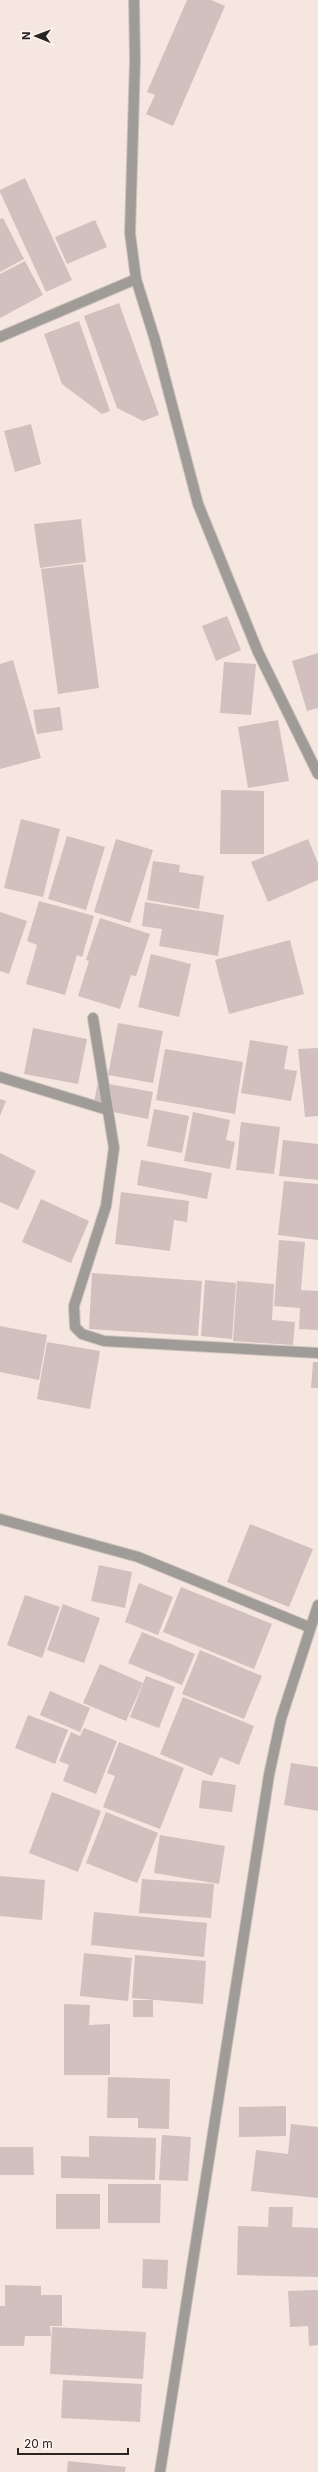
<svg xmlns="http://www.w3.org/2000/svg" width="318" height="2472" font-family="Inter,sans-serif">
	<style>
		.building { fill: #d1c0be }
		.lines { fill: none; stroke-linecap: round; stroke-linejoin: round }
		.minor-casing { stroke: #d0c3bd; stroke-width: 12 }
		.minor { stroke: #9f9b96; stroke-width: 10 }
	</style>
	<rect width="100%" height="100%" fill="#f5e6df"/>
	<!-- building -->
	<g class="building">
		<path d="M187 0H211L225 6 173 126 146 114 155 95 147 92Z"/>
		<path d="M25 178 72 280 46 292 0 192V190Z"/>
		<path d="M3 218 24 259 0 272V219Z"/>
		<path d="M95 220 107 247 67 264 55 237Z"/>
		<path d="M25 261 43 295 0 318V274Z"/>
		<path d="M119 303 159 415 143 421 117 408 84 316Z"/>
		<path d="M79 321 110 411 102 414 62 384 44 334Z"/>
		<path d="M31 424 41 464 15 472 4 431Z"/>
		<path d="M81 519 86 562 40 568 34 524Z"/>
		<path d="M83 564 99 688 58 694 41 569Z"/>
		<path d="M227 616 241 650 216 661 202 626Z"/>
		<path d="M318 653V708L307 711 292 661Z"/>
		<path d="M13 660 41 758 0 769V664Z"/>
		<path d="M224 662 256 664 251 715 220 713Z"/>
		<path d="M60 707 63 730 37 734 33 710Z"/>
		<path d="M278 720 289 781 248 788 238 727Z"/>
		<path d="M221 790 264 791V854H220Z"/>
		<path d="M21 819 60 829 43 897 4 888Z"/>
		<path d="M67 836 105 847 86 910 48 899Z"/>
		<path d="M116 839 153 850 130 923 94 912Z"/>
		<path d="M308 839 318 863V880L268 902 251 862Z"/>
		<path d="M153 861 180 865 179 872 204 876 199 909 147 900Z"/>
		<path d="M39 901 94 916 82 957 77 955 65 995 26 984 37 945 27 941Z"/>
		<path d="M145 902 224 915 218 956 159 946 162 929 142 926Z"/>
		<path d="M0 912 27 921 9 974 0 971Z"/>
		<path d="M100 918 150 934 136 976 131 975 120 1009 78 996 89 961 86 960Z"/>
		<path d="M290 940 304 994 229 1014 215 960Z"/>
		<path d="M151 954 191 964 179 1017 138 1007Z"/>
		<path d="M118 1023 163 1031 153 1083 108 1075Z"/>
		<path d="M33 1028 87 1039 78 1084 24 1074Z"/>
		<path d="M250 1040 288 1046 284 1069 297 1071 291 1101 241 1093Z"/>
		<path d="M318 1048V1116L305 1117 298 1049Z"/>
		<path d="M165 1049 243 1062 235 1114 156 1100Z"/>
		<path d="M98 1082 153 1092 148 1119 93 1108Z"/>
		<path d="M0 1099 6 1101 0 1116Z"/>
		<path d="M154 1109 189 1116 182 1153 147 1146Z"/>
		<path d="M193 1112 230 1120 226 1140 235 1142 230 1169 184 1161Z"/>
		<path d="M241 1122 280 1127 274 1174 236 1170Z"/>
		<path d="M283 1140 318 1144V1180L279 1176Z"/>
		<path d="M0 1153 36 1171 18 1210 0 1202Z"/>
		<path d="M141 1160 212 1173 207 1199 137 1185Z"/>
		<path d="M284 1181 318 1184V1240L278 1235Z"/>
		<path d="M121 1192 189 1201 187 1222 174 1220 170 1251 115 1244Z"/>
		<path d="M41 1199 89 1221 71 1263 22 1242Z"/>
		<path d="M279 1240 305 1242 301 1290 318 1291V1330L299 1329 300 1308 274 1306Z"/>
		<path d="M92 1273 202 1281 198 1336 89 1329Z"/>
		<path d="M205 1280 236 1283 232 1339 201 1336Z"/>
		<path d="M237 1281 274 1284 272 1320 295 1322 293 1345 233 1341Z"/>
		<path d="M0 1326 47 1335 39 1380 0 1372Z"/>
		<path d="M47 1342 100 1351 90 1409 37 1399Z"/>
		<path d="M313 1362H318V1388H311Z"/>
		<path d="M250 1524 313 1549 289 1607 227 1582Z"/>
		<path d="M99 1565 132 1572 125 1608 91 1601Z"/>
		<path d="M139 1583 173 1597 158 1635 125 1622Z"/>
		<path d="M181 1587 272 1624 254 1669 163 1632Z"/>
		<path d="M25 1595 60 1607 42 1658 7 1645Z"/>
		<path d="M63 1604 100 1618 84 1663 47 1650Z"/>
		<path d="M142 1632 195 1654 182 1685 128 1663Z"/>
		<path d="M200 1650 262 1676 244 1719 182 1694Z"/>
		<path d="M100 1664 143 1683 126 1721 83 1703Z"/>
		<path d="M146 1676 175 1687 159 1728 130 1717Z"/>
		<path d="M50 1691 90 1708 80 1732 40 1715Z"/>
		<path d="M183 1697 254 1726 239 1765 220 1757 212 1776 160 1754Z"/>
		<path d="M28 1715 68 1730 55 1764 15 1748Z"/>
		<path d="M84 1728 117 1741 96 1794 63 1781 69 1765 59 1761 71 1732 80 1736Z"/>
		<path d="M119 1742 184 1768 160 1829 103 1807 115 1776 107 1773Z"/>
		<path d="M291 1763 318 1767V1811L284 1805Z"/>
		<path d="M202 1780 236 1785 232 1812 199 1808Z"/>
		<path d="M52 1792 101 1811 78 1872 29 1853Z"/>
		<path d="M106 1812 158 1833 137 1883 86 1863Z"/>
		<path d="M160 1835 225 1846 219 1884 154 1873Z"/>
		<path d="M0 1876 45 1880 42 1920 0 1916Z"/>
		<path d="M142 1879 214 1884 211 1918 139 1913Z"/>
		<path d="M94 1912 207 1923 204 1957 91 1945Z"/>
		<path d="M84 1953 132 1958 128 2001 80 1996Z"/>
		<path d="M135 1955 206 1961 203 2004 132 1998Z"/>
		<rect x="133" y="2000" width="20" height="17"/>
		<path d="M64 2004 90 2005 89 2025 110 2024V2075H64Z"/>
		<path d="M108 2077 170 2079 169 2129 138 2128V2118H107Z"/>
		<path d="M286 2106V2136L239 2137V2107Z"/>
		<path d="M291 2124 318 2127V2198L251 2191 256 2150 288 2154Z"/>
		<path d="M162 2135 191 2137 188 2181 159 2180Z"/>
		<path d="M89 2136 156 2138 155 2180 61 2178V2156L89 2157Z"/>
		<path d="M0 2147H33L34 2175H0Z"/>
		<path d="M108 2184H161L160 2223H108Z"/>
		<rect x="56" y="2194" width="44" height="35"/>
		<path d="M269 2207H293L292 2227 318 2228V2277L237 2275 238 2226 268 2227Z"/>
		<path d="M143 2259 168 2260 167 2289 142 2288Z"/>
		<path d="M5 2285 41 2286V2295H62V2326H50L51 2336H25L24 2346H0V2306H5Z"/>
		<path d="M318 2290V2345L309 2346 308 2326 290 2327 288 2291Z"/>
		<path d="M52 2327 146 2332 143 2379 50 2374Z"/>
		<path d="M63 2380 142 2384 140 2422 61 2418Z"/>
		<path d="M68 2461 126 2467 125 2472H67Z"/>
	</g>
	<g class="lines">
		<!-- minor casing -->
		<g class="minor-casing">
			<g id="minor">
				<path d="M134 0 135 60 130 233 136 279 155 340 198 504 258 652 318 774"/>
				<path d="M0 337 136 279"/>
				<path d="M93 1018 114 1148 106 1206 74 1306 75 1327 82 1334 104 1341 318 1353"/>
				<path d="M0 1077 108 1110"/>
				<path d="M0 1519 138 1557 309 1627"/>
				<path d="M160 2472 269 1775 281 1719 318 1605"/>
			</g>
		</g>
		<!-- minor -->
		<use href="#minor" class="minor"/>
	</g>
	<!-- north arrow -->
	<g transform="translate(36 36) rotate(271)" stroke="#fef5f0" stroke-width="3" paint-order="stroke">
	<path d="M0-3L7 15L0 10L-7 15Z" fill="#2a2522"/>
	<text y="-6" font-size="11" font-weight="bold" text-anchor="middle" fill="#2a2522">N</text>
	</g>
	<!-- scale -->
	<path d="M18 2448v6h110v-6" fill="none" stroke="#2a2522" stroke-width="2"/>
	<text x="24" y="2448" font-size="12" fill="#2a2522" stroke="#fef5f0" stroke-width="3" paint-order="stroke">20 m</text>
</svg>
